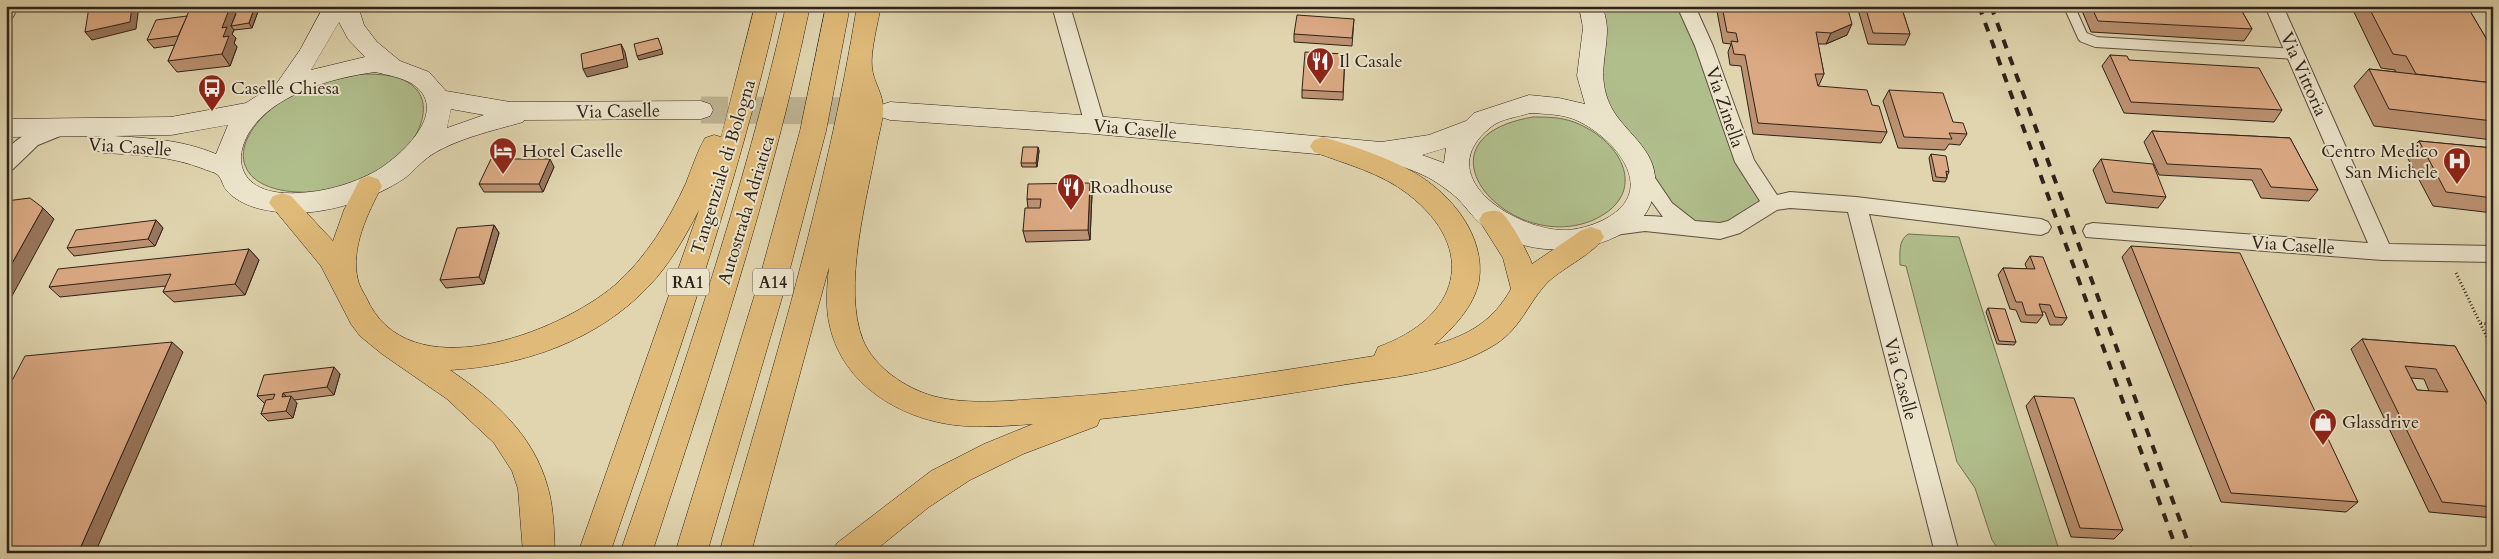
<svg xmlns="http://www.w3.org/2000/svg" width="2499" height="559" font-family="Cardo,serif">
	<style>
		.green { fill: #b0be8c; stroke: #707053 }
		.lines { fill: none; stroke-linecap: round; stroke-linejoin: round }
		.secondary-tunnel { stroke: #bdb191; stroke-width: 27; stroke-dasharray: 27 14; stroke-linecap: butt }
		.service-casing { stroke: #5b4f3f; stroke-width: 12 }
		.minor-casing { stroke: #5b4f3f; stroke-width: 2 }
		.secondary-casing { stroke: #2f221a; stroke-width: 1 }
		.motorway-casing { stroke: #2f221a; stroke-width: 1 }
		.path { stroke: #2f221a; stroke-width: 3; stroke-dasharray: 1 2.5; stroke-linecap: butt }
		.service { stroke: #ebe4cb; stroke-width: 10 }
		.minor { fill: #ebe4cb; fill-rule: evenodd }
		.secondary { fill: #ebe4cb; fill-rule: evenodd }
		.motorway { fill: #e0ba78; fill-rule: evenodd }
		.rail { stroke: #2f221a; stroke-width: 4; stroke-dasharray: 9 9; stroke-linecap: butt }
		.wall { fill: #bc9272; stroke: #2f221a; fill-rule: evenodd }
		.shaded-wall { fill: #99775c; stroke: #2f221a }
		.building { fill: #dbaa84; stroke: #2f221a; fill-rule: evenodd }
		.labels { text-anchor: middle; stroke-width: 4; stroke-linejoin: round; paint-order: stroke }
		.shield { fill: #ebe4cb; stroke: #675c4f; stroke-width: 1 }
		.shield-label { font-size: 16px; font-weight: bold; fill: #2f221a }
		.poi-label { font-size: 18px; fill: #2f221a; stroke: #ebe4cb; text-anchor: start }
		.street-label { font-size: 18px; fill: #2f221a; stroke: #ebe4cb }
	</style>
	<rect width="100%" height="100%" fill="#e0d5af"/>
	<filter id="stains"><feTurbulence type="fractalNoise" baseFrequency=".004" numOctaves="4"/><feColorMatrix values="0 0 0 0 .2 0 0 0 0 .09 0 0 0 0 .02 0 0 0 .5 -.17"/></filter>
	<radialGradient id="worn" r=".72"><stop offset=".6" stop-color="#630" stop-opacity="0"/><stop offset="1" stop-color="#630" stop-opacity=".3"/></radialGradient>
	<!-- green -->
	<g class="green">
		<path d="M1591 6H1686L1772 203 1749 219 1690 227 1613 129 1594 45Z"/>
		<path d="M360 74C374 74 388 74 401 79 439 94 422 135 399 156 377 175 343 190 313 192 231 196 221 141 285 99 308 84 334 80 360 74Z"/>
		<path d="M1533 117C1549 117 1565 117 1581 125 1626 146 1648 197 1591 221 1507 254 1407 138 1533 117Z"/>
		<path d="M1908 234 1959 237 2060 553H2001L1992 540 1975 488 1957 462 1906 266 1900 265C1900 253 1898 241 1908 234Z"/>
	</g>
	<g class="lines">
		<!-- secondary-tunnel -->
		<path class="secondary-tunnel" d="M701 110 874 111"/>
		<!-- service casing -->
		<g class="service-casing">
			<path id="service" d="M2069 6 2083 37 2096 42 2295 54"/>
		</g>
		<!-- minor casing -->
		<g class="minor-casing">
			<g id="minor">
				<path d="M6 6H19L12 18 6 20Z"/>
				<path d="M1052 6H1070L1105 125 1102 130 1095 132 1088 130 1085 125Z"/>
				<path d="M1677 6H1695L1713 46 1754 160 1777 195 1790 192 1856 197 2041 219 2048 222 2051 227 2048 232 2041 235 1869 214 1959 553H1935L1848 212 1790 208 1777 210 1740 233 1720 239 1645 231 1615 235 1608 232 1605 227 1608 222C1626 216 1644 215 1663 217L1634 177 1637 172 1644 170 1651 172 1672 203 1695 221 1720 223 1728 221 1760 201 1735 162 1695 46Z"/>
				<path d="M2265 6H2283L2389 244 2493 246V262L2382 260 2086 237 2083 231 2086 225 2093 223 2368 243Z"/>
				<path d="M63 120 70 122 73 127 70 132 38 145 13 169 6 171V150C22 133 41 126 63 120Z"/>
			</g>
		</g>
		<!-- secondary casing -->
		<g class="secondary-casing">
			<g id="secondary">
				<path d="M324 6H358L364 25 377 42 400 61 429 72 446 91 510 102 701 101 710 104 713 110 710 116 701 119 524 120 523 122C495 130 451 140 427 158 419 164 413 172 405 178 369 202 315 219 271 211 256 209 238 203 227 191 223 187 222 179 218 175 215 172 208 171 204 169 171 156 139 155 104 153L95 150 91 144 95 138 101 136 6 137V119L171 117 246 103 277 83 300 50ZM339 22 348 39 365 57 311 70ZM375 72C388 75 400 77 411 83 453 109 401 156 376 171 352 184 325 192 297 193 226 197 227 139 275 106 305 86 340 77 375 72ZM451 109 484 115 447 128ZM228 125 216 154C182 140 150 138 114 136L171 135Z"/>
				<path d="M1579 6H1603C1604 13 1607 21 1607 29 1607 55 1598 73 1608 100 1618 128 1652 144 1655 176 1657 199 1646 221 1625 232 1582 257 1522 256 1482 225 1472 217 1465 205 1456 197 1448 190 1434 180 1425 176 1412 169 1396 165 1382 160L1095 134 890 120 881 117 878 111 881 105 890 102 1095 116 1381 142 1429 135 1466 121 1474 113 1529 95 1559 98 1585 104 1577 76 1583 28ZM1530 113C1546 114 1564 114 1578 121 1614 138 1659 189 1607 218 1595 225 1575 231 1560 230 1511 227 1430 175 1491 127 1500 119 1518 117 1530 113ZM1446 148 1444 163 1422 155Z"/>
			</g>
		</g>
		<!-- motorway casing -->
		<g class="motorway-casing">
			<g id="motorway">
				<path d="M755 6H778C736 193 672 372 610 553H578L699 210C685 237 670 264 649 286 598 340 524 366 450 370 494 400 534 435 548 488 554 509 554 532 555 553H523L518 489 512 471 494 443 447 399 382 354 360 336 351 324 321 266 269 203 273 196 282 193 291 196 333 241 344 210 360 179 369 176 378 179 382 186C368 213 350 248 358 280 359 285 363 292 366 297 407 392 559 333 615 285 646 258 669 220 686 183 692 168 697 152 705 138L714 135 721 137Z"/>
				<path d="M786 6H810C771 193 711 372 652 553H620C682 372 744 193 786 6Z"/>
				<path d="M826 6H850L826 131 786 284 707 553H675L758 284 800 131Z"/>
				<path d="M857 6H881C878 22 870 53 872 67 873 82 884 94 883 110 883 121 879 133 877 144 867 198 842 288 863 340 874 367 905 388 933 396 971 406 1012 400 1051 398 1160 391 1267 373 1374 356L1378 347C1459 318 1480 250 1408 194 1381 173 1346 164 1314 152L1310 146 1314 140 1323 137C1354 146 1387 157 1415 173 1451 194 1486 236 1479 281 1474 307 1453 328 1434 345 1469 335 1493 321 1511 289L1503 258 1479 220 1483 213C1489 211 1496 209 1502 213 1510 220 1529 254 1532 264L1582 230 1591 227 1600 230 1604 237C1596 252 1563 268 1549 281 1528 302 1522 327 1496 344 1449 374 1389 377 1336 386 1257 399 1179 411 1100 419L1097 426 1023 454 970 480 929 507 872 553H832L837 543 931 471 984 444 1033 424C1007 426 980 428 954 425 899 418 843 384 830 327 825 308 827 286 829 267L751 553H719C772 372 827 192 857 6Z"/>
			</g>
		</g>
		<!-- path -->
		<g class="path">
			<path d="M2456 273 2493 350"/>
			<path d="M2481 323 2493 325"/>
		</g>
		<!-- service -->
		<use href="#service" class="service"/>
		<!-- minor -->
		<use href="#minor" class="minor"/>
		<!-- secondary -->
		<use href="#secondary" class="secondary"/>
		<!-- motorway -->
		<use href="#motorway" class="motorway"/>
		<!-- rail -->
		<g class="rail">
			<path d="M1979 6 2178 553"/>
			<path d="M1991 6 2192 553"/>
		</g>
	</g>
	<!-- wall -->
	<g class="wall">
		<path d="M260 6 252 28 234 30 232 34 236 38 234 43 237 47 230 66 177 72 168 61 175 45 154 48 147 40 187 16Z"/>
		<path d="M1301 6H1339V10L1301 8Z"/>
		<path d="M1716 6H1847V35L1826 44H1818L1824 74 1819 85H1818V86L1872 105 1887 132 1881 143 1753 134 1741 66 1730 65 1728 52 1731 44 1723 43Z"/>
		<path d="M1857 6H1901L1910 34 1905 45 1868 44Z"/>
		<path d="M2080 6H2239L2252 29 2244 41 2091 32Z"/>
		<path d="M2353 6H2467L2493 50V140L2374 126 2354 86 2369 69 2396 72 2395 70 2381 68 2352 8Z"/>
		<path d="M1354 19 1352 46 1294 42V34Z"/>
		<path d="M1345 54 1343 100 1302 98V90Z"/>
		<path d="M2110 55 2129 60 2282 110 2274 122 2124 113 2102 66Z"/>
		<path d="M1889 90 1953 122 1967 134 1960 145 1949 144 1945 150 1898 148 1883 101Z"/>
		<path d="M2152 131 2290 138 2318 190 2309 201 2261 198 2252 180 2159 175 2144 142Z"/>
		<path d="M2419 141 2493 148V213L2433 206 2406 155Z"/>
		<path d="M1038 147 1039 151 1037 167H1022L1021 163Z"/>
		<path d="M1931 154 1949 172 1947 176V178L1945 182 1933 181 1929 158Z"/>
		<path d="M2101 159 2166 197 2158 208 2106 203 2093 170Z"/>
		<path d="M554 167 543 192H484L479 184Z"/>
		<path d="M1092 194 1090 240 1026 242 1023 231 1028 208 1027 199Z"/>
		<path d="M156 220 163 228 155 246 74 256 67 248Z"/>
		<path d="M494 225 499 233 484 284 446 288 440 280Z"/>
		<path d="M2131 246 2358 502 2346 512 2221 502 2122 257Z"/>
		<path d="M249 249 259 260 245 295 174 302 163 292 166 286 60 297 49 287Z"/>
		<path d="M2030 256 2067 318 2062 325H2050L2045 312H2042L2043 315 2037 323 2021 322 2016 310 2010 309 1998 275 2003 268 2027 269 2025 264Z"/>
		<path d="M1988 308 2016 342 2014 345 1997 344 1986 312Z"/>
		<path d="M2362 339 2455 346 2493 415V518L2429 512 2351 349ZM2411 378 2424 379 2429 391 2417 390Z"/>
		<path d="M340 374 334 395 294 400 297 403 293 418 268 421 261 414 265 403H264L257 396Z"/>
		<path d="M2034 396 2123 530 2114 539 2071 537 2026 406Z"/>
	</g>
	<!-- shaded-wall -->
	<g class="shaded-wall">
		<path d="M132 6H139L136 29 92 40 85 32Z"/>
		<path d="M226 6H237L238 8 231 26 234 30 232 34 236 38 234 43 237 47 230 66 222 54 223 37 222 28Z"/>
		<path d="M255 6H260L252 28 249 23Z"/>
		<path d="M1852 24 1847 35 1826 44 1831 33Z"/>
		<path d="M658 38 663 54 639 60 637 56Z"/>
		<path d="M621 44 625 52 628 67 587 77 583 69Z"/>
		<path d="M1038 147 1039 151 1037 167 1036 163Z"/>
		<path d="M550 159 554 167 543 192 539 184Z"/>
		<path d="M1090 183 1092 194 1090 240 1088 230Z"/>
		<path d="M43 208 54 219 6 307V274Z"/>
		<path d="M156 220 163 228 155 246 148 239Z"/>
		<path d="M494 225 499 233 484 284 479 277Z"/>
		<path d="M249 249 259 260 245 295 235 284Z"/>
		<path d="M172 342 183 352 95 553H78Z"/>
		<path d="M334 367 340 374 334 395 327 387Z"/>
		<path d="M283 393 290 400 291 396 297 403 293 418 286 411 282 397Z"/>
	</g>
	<!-- building -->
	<g class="building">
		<path d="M94 6H132L130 22 85 32 89 7Z"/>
		<path d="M191 6H226V7H230L222 28 227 27 223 37 229 36 222 54 168 61Z"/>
		<path d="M234 6H255L249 23 231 26 236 14 233 10Z"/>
		<path d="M1722 6H1847L1852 24 1831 33 1816 32 1824 74H1815L1818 86 1867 90 1872 105 1879 106 1887 132 1758 123 1745 55 1734 54 1731 41 1738 42 1736 33 1727 32Z"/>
		<path d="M1865 6H1901L1910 34 1873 33Z"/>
		<path d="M2091 6H2239L2252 29 2098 21Z"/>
		<path d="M2368 6H2467L2493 50V83L2416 74 2406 56 2393 54Z"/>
		<path d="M1297 15 1354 19 1352 38 1294 34Z"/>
		<path d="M187 16 178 36 147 40 156 20Z"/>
		<path d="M658 38 662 49 637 56 634 44Z"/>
		<path d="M621 44 624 59 583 69 581 54Z"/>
		<path d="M1305 52 1345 54 1343 92 1302 90Z"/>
		<path d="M2110 55 2127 56 2129 60 2259 68 2282 110 2131 102Z"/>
		<path d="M2369 69 2493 83V121L2389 109Z"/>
		<path d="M1889 90 1943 93 1953 122 1963 123 1967 134 1949 133 1952 139 1904 137Z"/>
		<path d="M2152 131 2290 138 2318 190 2271 187 2261 169 2167 164Z"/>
		<path d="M2419 141 2493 148V198L2446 192Z"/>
		<path d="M1023 147H1038L1036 163H1021Z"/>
		<path d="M1931 154 1946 156 1949 172 1946 171 1947 178 1936 177Z"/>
		<path d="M491 159H550L539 184H479Z"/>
		<path d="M2101 159 2153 164 2166 197 2113 192Z"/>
		<path d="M1090 183 1088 230 1023 231 1025 208H1040L1041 199H1027L1028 184Z"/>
		<path d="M30 198 43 208 6 274V201Z"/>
		<path d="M156 220 148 239 67 248 76 230Z"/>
		<path d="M494 225 479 277 440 280 457 228Z"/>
		<path d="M2131 246 2240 253 2358 502 2231 493Z"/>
		<path d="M249 249 235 284 163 292 171 274 49 287 58 269Z"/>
		<path d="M2030 256 2043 257 2067 318 2055 317 2050 305 2039 304 2043 315H2026L2022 302H2016L2003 268 2035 269Z"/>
		<path d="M1988 308 2005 309 2016 342 1999 341Z"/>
		<path d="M2362 339 2455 346 2493 415V507L2442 502ZM2405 366 2436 369 2448 392 2417 390Z"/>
		<path d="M172 342 78 553H6V392L25 356Z"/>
		<path d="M334 367 327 387 283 393 282 397 291 396 286 411 261 414 266 400 273 399 275 394 257 396 264 375Z"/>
		<path d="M2034 396 2074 398 2123 530 2080 528Z"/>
	</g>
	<!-- icons -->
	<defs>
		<g id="restaurant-pin" transform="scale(1.4375)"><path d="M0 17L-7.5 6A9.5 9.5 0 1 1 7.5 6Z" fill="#8f2418" stroke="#ebe4cb"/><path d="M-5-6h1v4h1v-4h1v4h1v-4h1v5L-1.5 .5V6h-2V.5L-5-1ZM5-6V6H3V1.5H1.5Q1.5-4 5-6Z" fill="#fff"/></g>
		<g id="bus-pin" transform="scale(1.4375)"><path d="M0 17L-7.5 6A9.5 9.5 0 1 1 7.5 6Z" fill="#8f2418" stroke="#ebe4cb"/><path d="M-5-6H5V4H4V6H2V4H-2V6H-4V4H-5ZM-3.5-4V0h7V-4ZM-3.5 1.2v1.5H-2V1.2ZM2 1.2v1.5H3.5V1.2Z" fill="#fff"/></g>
		<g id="hotel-pin" transform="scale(1.4375)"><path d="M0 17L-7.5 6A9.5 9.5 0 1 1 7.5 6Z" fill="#8f2418" stroke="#ebe4cb"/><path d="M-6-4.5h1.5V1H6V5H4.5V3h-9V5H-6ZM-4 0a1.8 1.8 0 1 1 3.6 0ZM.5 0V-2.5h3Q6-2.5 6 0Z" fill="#fff"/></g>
		<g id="hospital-pin" transform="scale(1.4375)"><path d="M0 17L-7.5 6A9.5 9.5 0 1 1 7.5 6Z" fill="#8f2418" stroke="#ebe4cb"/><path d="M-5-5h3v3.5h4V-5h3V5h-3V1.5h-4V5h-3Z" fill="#fff"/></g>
		<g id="shop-pin" transform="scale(1.4375)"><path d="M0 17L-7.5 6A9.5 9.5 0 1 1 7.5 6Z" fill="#8f2418" stroke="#ebe4cb"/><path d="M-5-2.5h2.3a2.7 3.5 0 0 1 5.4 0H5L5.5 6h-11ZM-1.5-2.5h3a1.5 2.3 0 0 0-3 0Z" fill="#fff"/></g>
	</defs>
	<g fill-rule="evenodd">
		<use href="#restaurant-pin" x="1320" y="61"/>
		<use href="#bus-pin" x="212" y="88"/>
		<use href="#hotel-pin" x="503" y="151"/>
		<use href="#hospital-pin" x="2457" y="161"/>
		<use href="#restaurant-pin" x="1071" y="187"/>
		<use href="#shop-pin" x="2323" y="422"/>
	</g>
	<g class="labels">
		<!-- shield labels -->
		<g class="shield">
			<rect x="667" y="268.5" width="42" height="27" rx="4"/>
			<rect x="753" y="268.5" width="40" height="27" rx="4"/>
		</g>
		<g class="shield-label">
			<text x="688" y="288">RA1</text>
			<text x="773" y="288">A14</text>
		</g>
		<!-- poi labels -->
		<g class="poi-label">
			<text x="1339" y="67">Il Casale</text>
			<text x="231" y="94">Caselle Chiesa</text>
			<text x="522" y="157">Hotel Caselle</text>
			<text x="2438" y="157" text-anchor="end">Centro Medico<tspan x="2438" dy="21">San Michele</tspan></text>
			<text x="1090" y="193">Roadhouse</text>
			<text x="2342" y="428">Glassdrive</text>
		</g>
		<!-- street labels -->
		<g class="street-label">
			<text transform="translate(2304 74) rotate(66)" y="6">Via Vittoria</text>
			<text transform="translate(1725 107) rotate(71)" y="6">Via Zinella</text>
			<text transform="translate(618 111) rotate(-1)" y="6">Via Caselle</text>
			<text transform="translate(1135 129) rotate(5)" y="6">Via Caselle</text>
			<text transform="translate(130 147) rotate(4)" y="6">Via Caselle</text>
			<text transform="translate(723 167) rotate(-73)" y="6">Tangenziale di Bologna</text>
			<text transform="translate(746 210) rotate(-73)" y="6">Autostrada Adriatica</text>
			<text transform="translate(2293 245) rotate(4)" y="6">Via Caselle</text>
			<text transform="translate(1901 379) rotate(75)" y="6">Via Caselle</text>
		</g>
	</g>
	<!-- margin -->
	<rect width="2499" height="559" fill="none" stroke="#e0d5af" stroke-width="25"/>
	<rect x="8" y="8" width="2484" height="544" fill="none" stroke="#2f221a" stroke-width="2.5"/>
	<rect x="12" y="12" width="2474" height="534" fill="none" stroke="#2f221a"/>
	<rect width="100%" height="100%" filter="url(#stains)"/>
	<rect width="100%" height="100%" fill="url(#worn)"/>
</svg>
